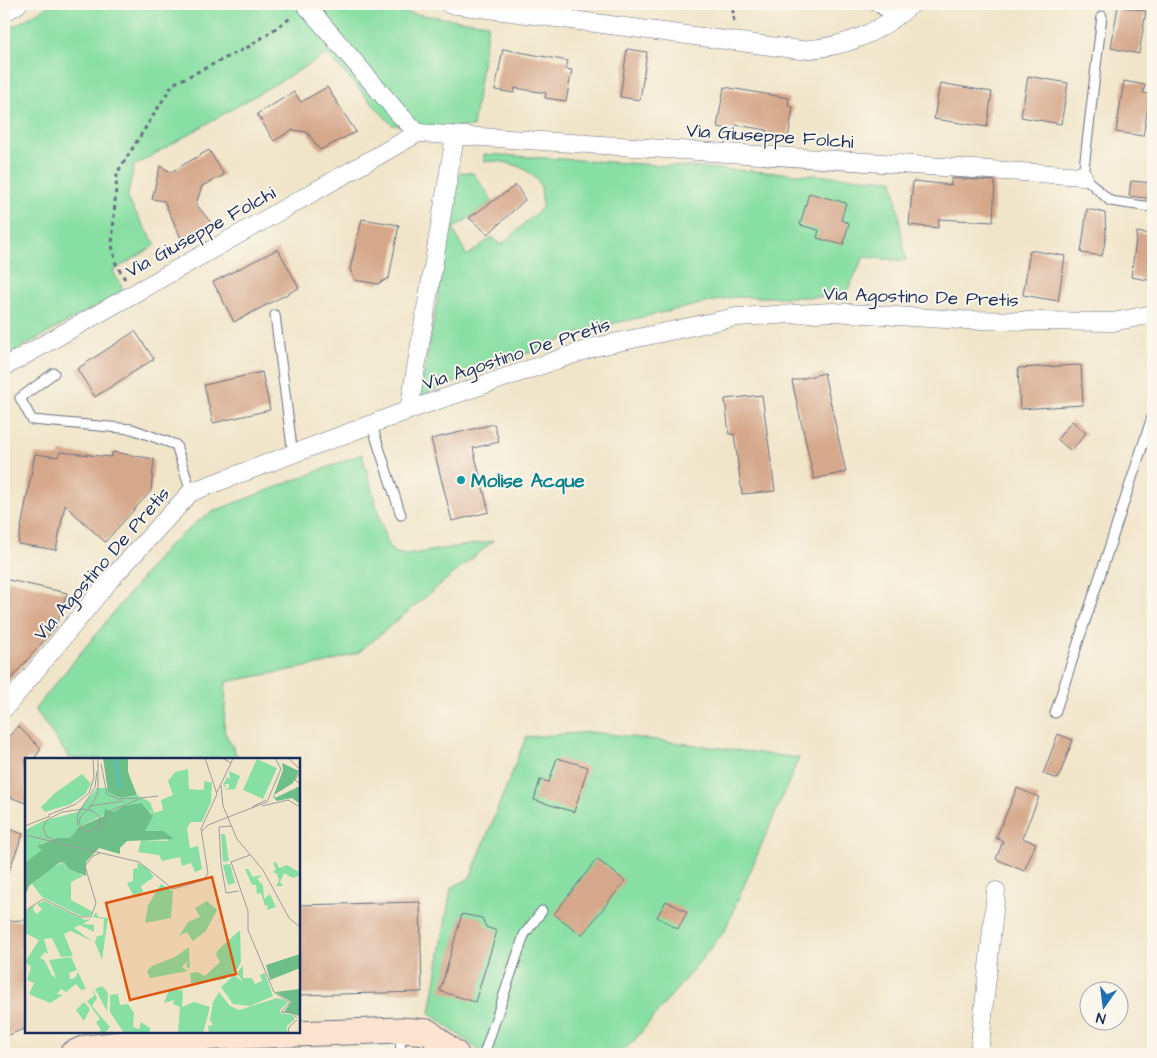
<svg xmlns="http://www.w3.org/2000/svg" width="1157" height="1058" font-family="'Architects Daughter',sans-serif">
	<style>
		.green { fill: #88dfa3; stroke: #528780 }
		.building { fill: #d6a88b }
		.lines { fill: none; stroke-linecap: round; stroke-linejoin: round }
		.lane-casing { stroke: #666f83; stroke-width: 11 }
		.street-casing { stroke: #666f83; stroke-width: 19 }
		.secondary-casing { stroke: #666f83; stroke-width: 27 }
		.path { stroke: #666f83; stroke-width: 3; stroke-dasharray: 4 4; stroke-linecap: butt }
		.lane { stroke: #fff; stroke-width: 9 }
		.street { stroke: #fff; stroke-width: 18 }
		.secondary { stroke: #fde4d1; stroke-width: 25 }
		.culture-dot { fill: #0f9aa8; stroke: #fbf7ec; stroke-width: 2 }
		.labels { text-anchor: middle; stroke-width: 4; stroke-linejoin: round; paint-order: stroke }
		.street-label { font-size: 19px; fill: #1b2f5e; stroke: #fbf7ec }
		.culture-label { font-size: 19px; font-weight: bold; fill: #0d838f; stroke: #fbf7ec; text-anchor: start }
		.inset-river { fill: none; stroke: #53c0ca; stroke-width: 2.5 }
		.inset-road { fill: none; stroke: #9b9c9e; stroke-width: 1 }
		.view { fill: #de5710; fill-opacity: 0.15; stroke: #de5710; stroke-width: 2.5 }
		.inset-edge { fill: none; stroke: #1b2f5e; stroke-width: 2.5 }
	</style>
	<rect width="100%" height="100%" fill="#fbf7ec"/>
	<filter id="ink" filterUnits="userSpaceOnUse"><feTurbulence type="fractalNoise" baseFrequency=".02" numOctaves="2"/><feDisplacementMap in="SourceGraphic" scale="10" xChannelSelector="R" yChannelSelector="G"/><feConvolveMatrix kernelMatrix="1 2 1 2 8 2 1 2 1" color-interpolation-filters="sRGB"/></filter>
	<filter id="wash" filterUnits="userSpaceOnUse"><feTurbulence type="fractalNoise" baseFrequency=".0096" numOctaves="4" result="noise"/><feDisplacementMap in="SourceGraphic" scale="20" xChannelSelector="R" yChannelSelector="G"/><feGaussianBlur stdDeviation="1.12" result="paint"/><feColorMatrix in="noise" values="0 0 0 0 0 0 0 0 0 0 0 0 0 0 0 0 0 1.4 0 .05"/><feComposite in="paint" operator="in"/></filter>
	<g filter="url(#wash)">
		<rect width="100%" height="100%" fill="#f1e5c9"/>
		<!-- green -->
		<g class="green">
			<path d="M52 4H342L488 24 473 127 392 125 327 54 134 166 127 199 156 245 113 271 124 291 4 357V32Z"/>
			<path d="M484 154 893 180 906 261 864 257 844 297H732L589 329 420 396 460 172 473 173 493 201 453 229 467 256 492 237 501 245 542 208C542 202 542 194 541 188 535 168 503 158 484 162Z"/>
			<path d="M362 454 386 540 393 552 406 555 493 541 359 652 327 663 226 682 224 731 239 759H70L35 709 166 548 197 522 214 511Z"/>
			<path d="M592 732 799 758 724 932 633 1042 617 1054H484L430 1013 451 888 470 878 526 737Z"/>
		</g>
		<g id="blocks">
			<!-- building -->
			<g class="building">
				<path d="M1118 6 1146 11 1139 54 1111 48Z"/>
				<path d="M503 49 568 61 566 69 572 70 566 101 545 98 546 93 515 88 514 93 495 90Z"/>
				<path d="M627 49 647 52 640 100 620 97Z"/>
				<path d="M1028 76 1068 83 1061 124 1021 117Z"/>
				<path d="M1124 81 1145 85 1143 93 1150 94 1143 136 1116 132Z"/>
				<path d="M940 83 992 92 987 127 934 119Z"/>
				<path d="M327 87 356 132 320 150 307 132 292 130 274 141 257 114 294 92 301 102Z"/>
				<path d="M724 87 789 98 788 106 793 107 788 139 766 135 767 130 736 125 735 130 717 127Z"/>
				<path d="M209 150 224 175 202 186 196 204 212 224 182 240 164 201 152 199 160 166 171 172Z"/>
				<path d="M951 178 995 181 993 222 939 219 938 228 909 225 913 181 951 185Z"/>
				<path d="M1131 181 1153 183V199L1129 196Z"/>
				<path d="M516 185 525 200 488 234 469 218Z"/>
				<path d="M809 193 846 203 841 220 849 223 843 245 817 238 819 230 800 225Z"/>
				<path d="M1087 209 1105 213 1106 237 1102 256 1081 253Z"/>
				<path d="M362 219 399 225 389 278 378 284 355 280 350 269Z"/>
				<path d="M1137 232 1153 235V281L1131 277Z"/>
				<path d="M278 249 299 288 234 322 213 282Z"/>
				<path d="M1030 250 1065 256 1058 301 1023 295Z"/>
				<path d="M135 331 154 359 95 397 77 369Z"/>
				<path d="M1081 365 1083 405 1020 409 1018 368Z"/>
				<path d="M262 372 270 410 213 423 204 385Z"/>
				<path d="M824 373 846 472 814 479 792 381Z"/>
				<path d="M762 395 775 491 742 494 734 434H729L725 399Z"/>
				<path d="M1072 421 1086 433 1071 451 1057 439Z"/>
				<path d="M494 424 499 442 473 448 489 512 452 521 431 439Z"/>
				<path d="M60 452 111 457 113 452 154 459 151 491 105 542 65 505 56 550 18 544 35 454 58 457Z"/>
				<path d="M4 579 67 593 56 627 4 687Z"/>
				<path d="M18 726 41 749 34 759H26V803L4 795V742Z"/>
				<path d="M1058 734 1073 740 1058 779 1043 774Z"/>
				<path d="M557 758 588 767 574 812 534 800 540 780 549 782Z"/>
				<path d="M1017 788 1039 797 1022 838 1036 843 1024 871 996 859 1003 841 996 838Z"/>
				<path d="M4 827 23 834 5 881H4Z"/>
				<path d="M597 859 625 881 582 935 554 914Z"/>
				<path d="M666 901 687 912 678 929 657 917Z"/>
				<path d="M420 902 422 992 299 995V905Z"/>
				<path d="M462 914 482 918 486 927 497 931 475 1002 440 991Z"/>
				<path d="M26 920V1028L4 1037V921Z"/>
			</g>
		</g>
	</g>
	<g filter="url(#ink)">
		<use href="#blocks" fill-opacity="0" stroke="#666f83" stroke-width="1"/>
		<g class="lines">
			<!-- lane casing -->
			<g class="lane-casing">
				<g id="lane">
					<path d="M873 4 895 19"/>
					<path d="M1102 16 1083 176 1110 201 1151 207"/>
					<path d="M569 20V4"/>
					<path d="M275 315 293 455"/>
					<path d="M54 373 20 398 32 420 132 429 176 445 191 492"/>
					<path d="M372 426 401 515"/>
					<path d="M1055 713 1153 414"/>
					<path d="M400 1032 401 1054"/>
					<path d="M484 1054 524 935 542 911"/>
				</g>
			</g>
			<!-- street casing -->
			<g class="street-casing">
				<g id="street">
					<path d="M305 4 399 114 418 133"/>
					<path d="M449 4 801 50C846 47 878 34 912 4"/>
					<path d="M4 13 18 4"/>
					<path d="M4 367 418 133 1083 176"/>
					<path d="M409 410 455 136"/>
					<path d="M4 709 110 580 191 492 409 410 595 347 736 317 833 312 961 320 1113 322 1153 314"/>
					<path d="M979 1054 996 891"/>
				</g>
			</g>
			<!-- secondary casing -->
			<g class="secondary-casing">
				<path id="secondary" d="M72 1054 85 1048 166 1039 400 1030 428 1032 456 1054"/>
			</g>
			<!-- path -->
			<g class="path">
				<path d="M726 4 733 11 734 24"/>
				<path d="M125 279 116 264 112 245 117 173 173 84 250 46 292 17"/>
			</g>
			<!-- lane -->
			<use href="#lane" class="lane"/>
			<!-- street -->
			<use href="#street" class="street"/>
			<!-- secondary -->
			<use href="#secondary" class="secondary"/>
		</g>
	</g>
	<!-- markers -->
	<circle class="culture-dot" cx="461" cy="480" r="5"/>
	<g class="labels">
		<!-- street labels -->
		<g class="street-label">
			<text transform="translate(770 135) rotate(4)" y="7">Via Giuseppe Folchi</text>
			<text transform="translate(200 231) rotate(-29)" y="7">Via Giuseppe Folchi</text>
			<text transform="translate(921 296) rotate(2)" y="7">Via Agostino De Pretis</text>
			<text transform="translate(516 353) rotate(-18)" y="7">Via Agostino De Pretis</text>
			<text transform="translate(101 563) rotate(-49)" y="7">Via Agostino De Pretis</text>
		</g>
		<!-- culture labels -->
		<g class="culture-label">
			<text x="471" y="487">Molise Acque</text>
		</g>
	</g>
	<!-- overview -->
	<g transform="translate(25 758)">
		<rect width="275" height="275" fill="#f1e5c9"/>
		<path d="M232 1 252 10 238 41 218 32ZM163 11 164 31 175 32 179 31V23L187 25 186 44 177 64H166L162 70 165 90 173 88 177 111 170 114 166 105 157 108 155 99 137 103 134 97 113 94 116 82 143 83 138 73H120L127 57 125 53 88 54 72 60 54 69 45 80H32L16 86 18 92 2 112 0 110V72L18 63 52 54 72 30H81L96 40 112 37 125 44 129 55 138 52 136 42 148 37 143 23 150 14ZM204 13 215 18 210 31 198 32 204 30V26H200L201 30 198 27 202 19 205 21ZM57 16 66 26 60 36 46 46 20 54 16 49 30 35ZM196 76H200L204 103 198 104ZM39 104 58 118 46 124V142L68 154 65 158H56L17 139 7 126 23 111ZM251 104 254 110 262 107 274 114 273 118 268 120 259 115 255 124 258 128H251L254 123 252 116 248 114 251 111 248 105ZM112 105 120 108 129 119 116 128 118 134 108 137 102 125 108 123V111L113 110ZM205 106 210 125 203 127 198 107ZM220 111H223L228 119 237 117 232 121 238 127 239 141 245 136 251 149 242 152 243 147 240 148 236 135 232 136 231 127H227ZM136 126 148 133 146 160 120 165 123 147ZM19 143 60 162 66 161 58 166 69 167V174L55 167 49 170 67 183 46 173 39 176 48 198 36 199 27 180 19 181 23 196 20 194 15 200 19 202 27 217 31 220 24 202 46 199 52 212 44 215 45 221 50 220 53 214 61 231 56 232 51 226 41 234 36 231 32 236 38 237 25 245 4 236 9 225 2 222 6 209 0 204 14 182 0 175V155L9 146 8 152 12 156 17 151 12 146ZM182 143 192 152 181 173 168 183 162 174 154 178 163 164 175 159 170 150ZM71 154 73 159 83 160 77 202 70 184 72 178 78 177 79 161 68 159ZM215 172 216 204 213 210 200 221 166 225 165 215 172 214 180 218 195 204 191 197 193 192ZM164 189 165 211 161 209 163 203 157 209 163 213 125 220 122 213 127 208 150 199ZM218 207V220H227L230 226 237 223 235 217 240 215 248 238 225 248 208 246 196 229 209 217 218 224 212 215ZM77 228 83 235 82 253 70 231ZM68 232 72 240 67 248 85 269 80 275H73L76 272 71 264 75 261 62 243 69 238ZM144 232H158L157 249 169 244 185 249 178 275H153L155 249 148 246 149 242 139 245ZM194 234 205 248 214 252 252 240 259 242 263 245 255 252V255L268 257 270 261 262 268V275H184L183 268 188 267 185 262 188 244ZM93 236 95 247 103 246 109 255 108 269 114 271 116 264 125 270V275H99L85 254V237ZM59 244 65 251 59 263 51 252Z" fill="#88dfa3"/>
		<path d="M78 0H103V14L112 37 96 40 83 34ZM257 5 274 13 268 25 249 37 250 40 275 28V46L267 40 252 43 248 39 258 12ZM116 45 128 58 120 73H138L149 81 102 83 95 90V96L74 90 61 104V118L44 111 39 104 34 105 4 128 0 138 1 104 17 92 12 88 32 80H45L54 69 79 58 80 51 89 54 98 48ZM275 196V210L245 222 241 207ZM275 231V258L259 254 266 244 250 234Z" fill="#6ebe89"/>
		<path class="inset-river" d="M90 0 95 30"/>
		<path class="inset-road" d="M197 0 206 5 208 0M263 0 275 11M76 6 82 36 93 41 113 40M275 14 270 22 275 26M196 27 198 48 212 81 238 112 264 160 275 169M192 34 206 5M116 40 133 38M64 48 99 43M237 48 263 42 275 49M227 49 241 42M23 57 51 46 64 35 69 19 68 0M0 68 25 58M52 68 53 56 70 29 72 13M206 68 194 69 196 106 201 135 214 133M74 73 87 52 117 40M177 73 183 67 242 44 256 11 250 0M0 77 114 104 148 131 179 122 183 115 176 71 192 36 180 0M31 82 22 79 18 70 22 62 37 54 58 51 64 52 68 53 75 59 74 69 63 74 56 70 54 64 56 58 64 50 69 43 73 34V0M225 97 206 104 223 153V172L249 234 265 245 256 254 267 255 272 260M0 153 18 141 55 159H66L71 145 60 108 68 98 75 95M263 275 264 269 272 262"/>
		<path class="view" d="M187 119 211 216 105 242 81 145Z"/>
		<rect width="275" height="275" class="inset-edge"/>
	</g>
	<!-- margin -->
	<rect width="1157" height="1058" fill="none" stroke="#fbf7ec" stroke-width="20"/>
	<!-- north arrow -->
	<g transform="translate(1104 1006) rotate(194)"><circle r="24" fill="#fbf7ec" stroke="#a1a7b3"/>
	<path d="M0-4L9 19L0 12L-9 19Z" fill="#1f6fb2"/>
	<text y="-8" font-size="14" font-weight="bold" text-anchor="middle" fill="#1b2f5e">N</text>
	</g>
</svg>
